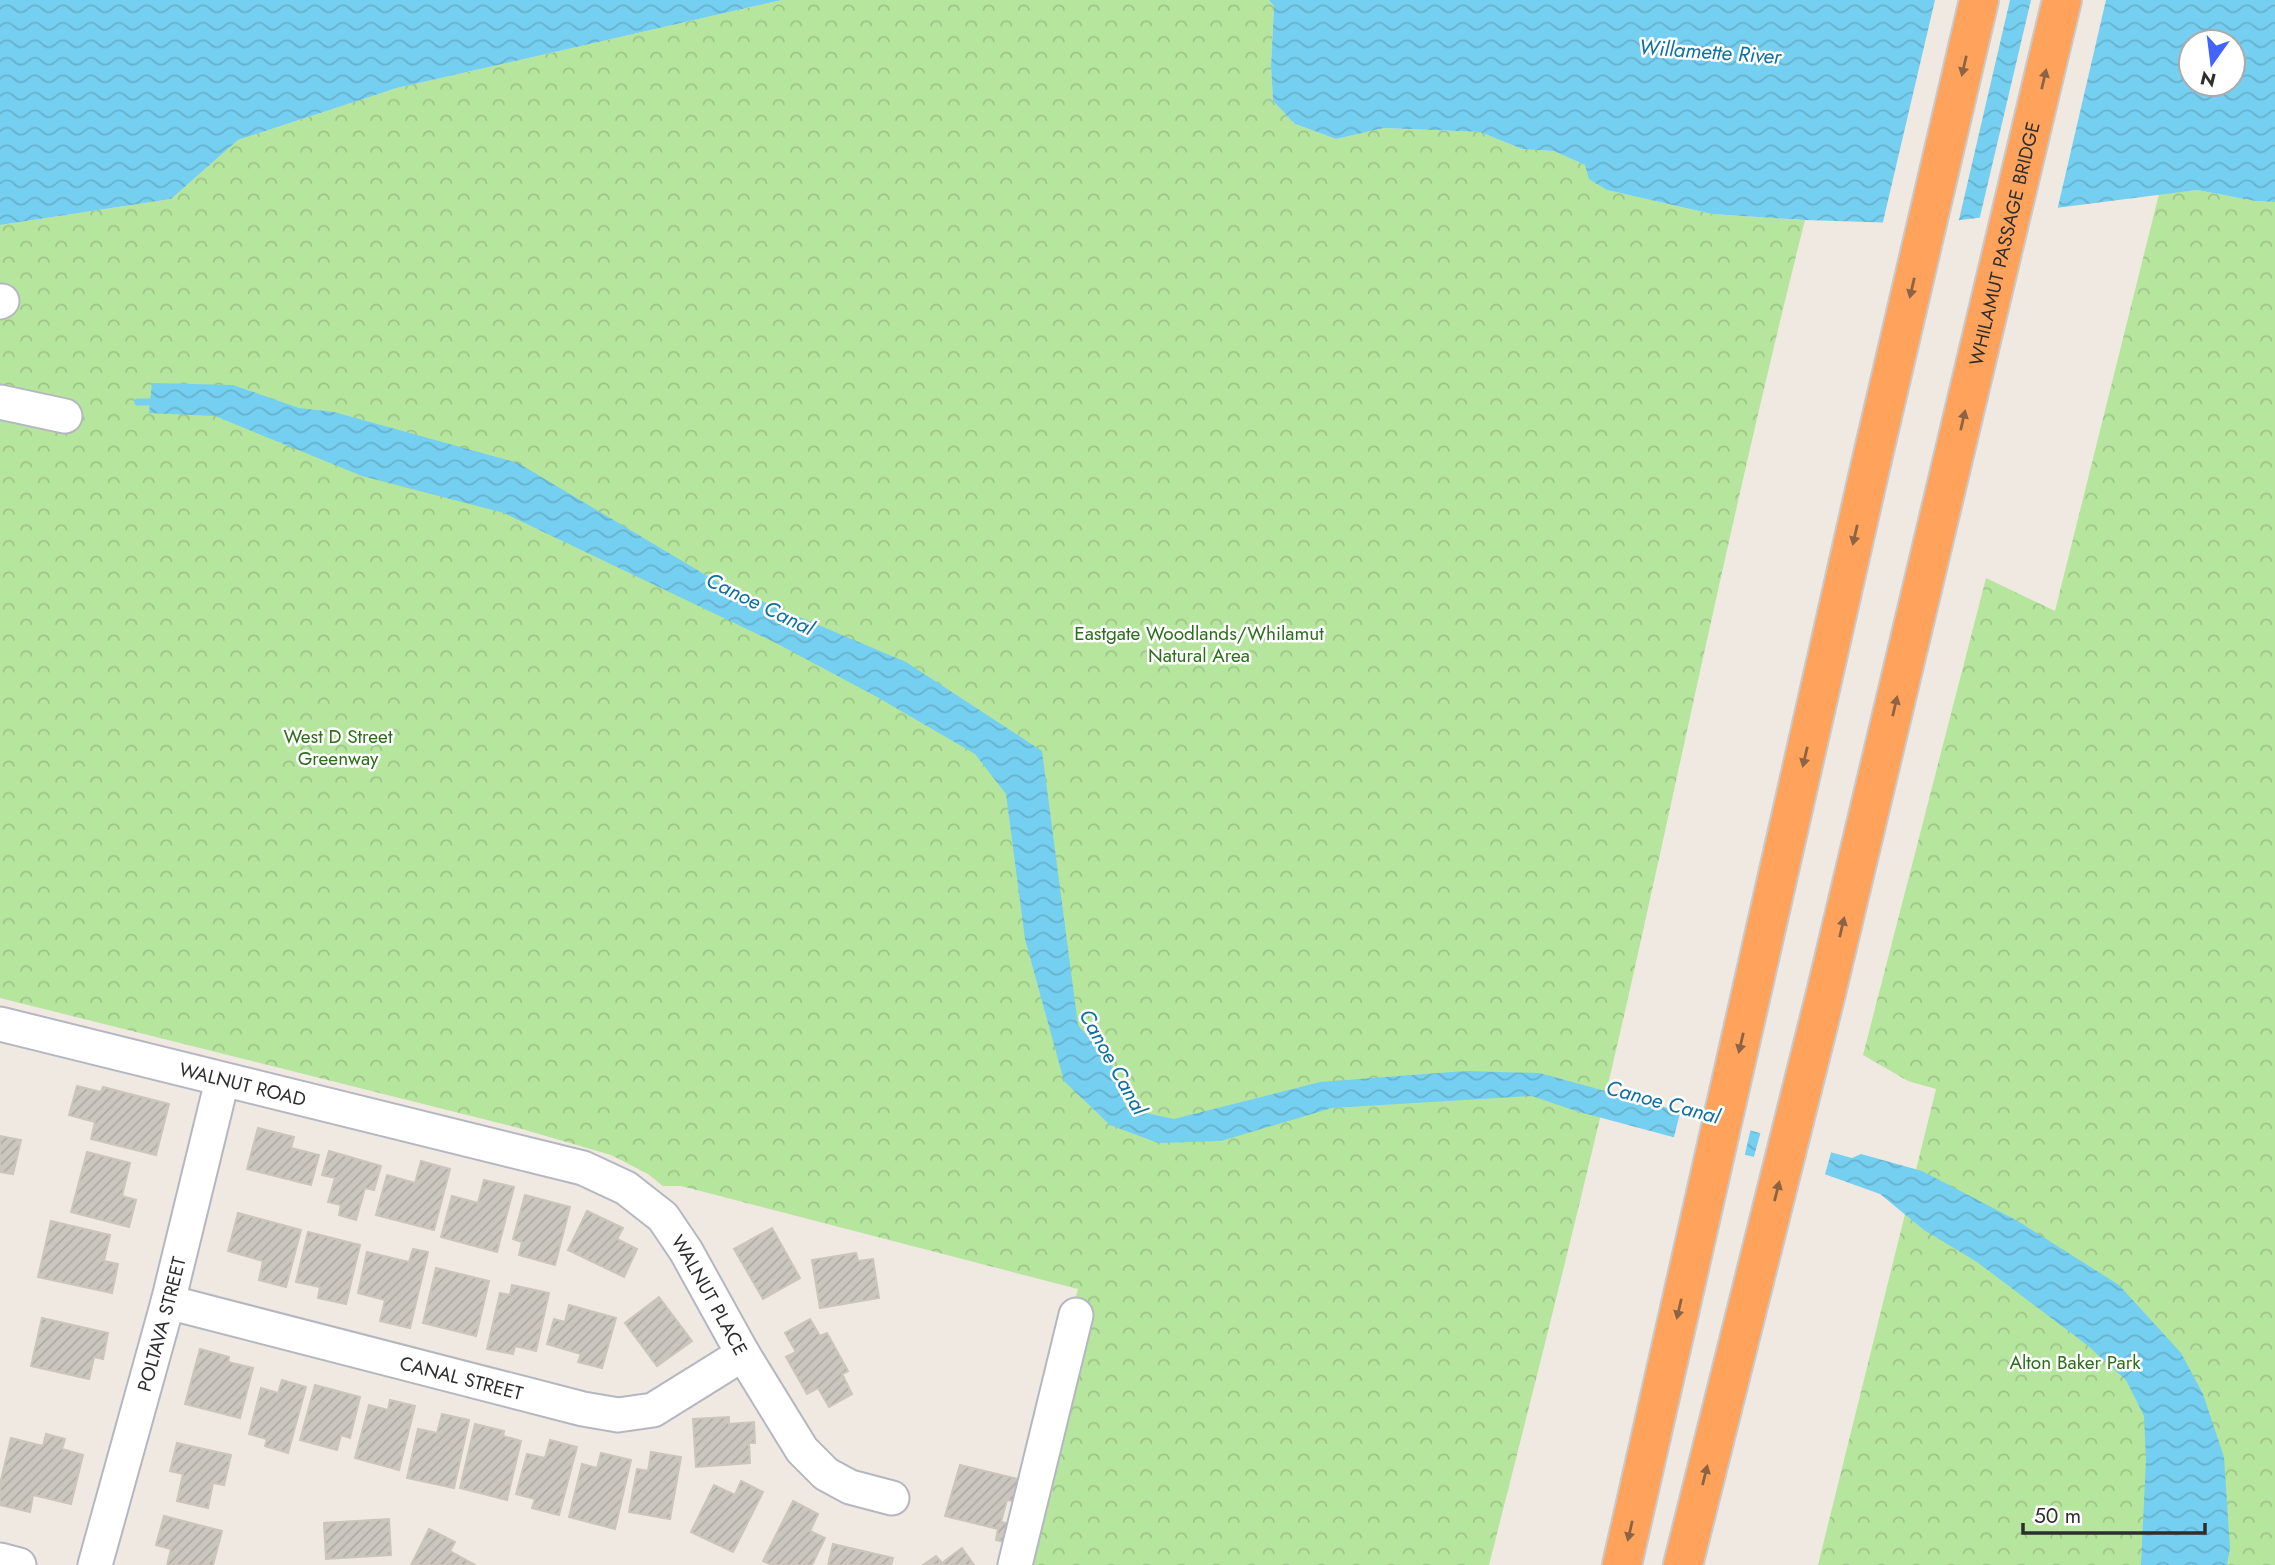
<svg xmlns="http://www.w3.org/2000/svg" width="2275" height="1565" font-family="Jost,sans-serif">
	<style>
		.forest { fill: url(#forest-crowns) }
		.water { fill: url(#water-waves); fill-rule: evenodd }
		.pier { fill: #efe9e1 }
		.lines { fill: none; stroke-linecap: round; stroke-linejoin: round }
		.stream { stroke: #75cff0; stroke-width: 7 }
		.building { fill: url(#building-hatch); stroke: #cbc5ba; stroke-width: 2 }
		.minor-casing { stroke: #b4b7c1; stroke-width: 37 }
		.highway-casing { stroke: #c9c9c9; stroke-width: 42 }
		.minor { stroke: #fff; stroke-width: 33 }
		.highway { stroke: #ffa35c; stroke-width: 38 }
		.oneway { fill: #8c6343 }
		.labels { text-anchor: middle; stroke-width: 5; stroke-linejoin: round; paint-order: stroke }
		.street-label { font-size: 19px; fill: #2e2e2e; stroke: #fff }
		.park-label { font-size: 19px; fill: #2c6e1b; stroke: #fff }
		.water-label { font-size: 21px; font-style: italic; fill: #0d6fa3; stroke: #fff }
	</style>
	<defs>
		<pattern id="forest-crowns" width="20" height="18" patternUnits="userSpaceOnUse" patternTransform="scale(1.75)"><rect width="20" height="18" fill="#b6e59e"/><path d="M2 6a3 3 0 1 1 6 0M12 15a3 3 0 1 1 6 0" fill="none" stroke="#9dc588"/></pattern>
		<pattern id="water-waves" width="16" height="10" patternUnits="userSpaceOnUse" patternTransform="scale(1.75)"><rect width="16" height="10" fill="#75cff0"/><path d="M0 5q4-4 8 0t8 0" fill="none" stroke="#66b2ce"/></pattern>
		<pattern id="building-hatch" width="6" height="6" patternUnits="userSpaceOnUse" patternTransform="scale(1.75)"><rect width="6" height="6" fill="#cbc7bf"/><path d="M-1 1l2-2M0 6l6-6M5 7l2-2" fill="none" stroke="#afaba4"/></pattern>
	</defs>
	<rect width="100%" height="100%" fill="#efe9e1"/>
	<!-- forest -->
	<g class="forest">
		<path d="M782 0H1269L1274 6 1271 66 1273 101 1295 124 1336 139 1384 128 1480 132 1522 149 1554 151 1585 165 1607 190 1712 214 1805 220C1741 474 1688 730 1631 985 1587 1179 1538 1372 1489 1565H1006L1078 1289 681 1186H663L648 1174 611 1155 515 1127 0 998V225L171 199 238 140 397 88Z"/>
		<path d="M2197 190 2255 201 2275 202V1565H1818L1936 1089 1908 1081 1863 1055 1986 578 2055 611 2159 194Z"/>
	</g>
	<!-- water -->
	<g class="water">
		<path d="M0 0H782L397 88 238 140 171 199 0 225Z"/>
		<path d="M1269 0H2275V202L2255 201 2197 190 1930 224 1805 220 1712 214 1607 190 1589 179 1585 165 1554 151 1522 149 1480 132 1384 128 1336 139 1295 124 1273 101 1271 66 1274 6ZM2191 42H2233V84H2191Z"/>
		<path d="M152 383 233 385 299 408 334 412 518 463 719 583 906 662 1042 751 1078 1025 1114 1068 1127 1109 1174 1119 1320 1082 1465 1071 1539 1073 1852 1158 1861 1154 1922 1171 2016 1220 2119 1285 2181 1353 2203 1394 2224 1457 2230 1548 2227 1565H2141L2146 1460 2144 1416 2126 1380 2087 1345 1977 1262 1924 1230 1880 1194 1813 1170 1710 1147 1576 1111 1532 1096 1332 1108 1221 1141 1158 1143 1110 1125 1064 1081 1025 939 1006 794 975 754 877 697 774 642 504 513 362 476 215 416 149 413Z"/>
	</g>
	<!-- pier -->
	<g class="pier">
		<path d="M1935 0H2010L1958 224 1930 227 1882 226Z"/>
		<path d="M2031 0H2106L2057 211 1979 221Z"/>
		<path d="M1681 1109 1751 1128 1744 1158 1673 1141Z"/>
		<path d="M1761 1131 1832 1149 1824 1178 1753 1160Z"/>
	</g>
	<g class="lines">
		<!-- stream -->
		<path class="stream" d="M138 402H158"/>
	</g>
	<!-- building -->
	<g class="building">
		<path d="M77 1086 101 1092 103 1087 169 1104 156 1155 91 1139 95 1122 69 1115Z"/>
		<path d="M258 1128 294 1137 291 1148 319 1155 311 1185 247 1169Z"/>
		<path d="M0 1136 21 1140 13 1174 0 1172Z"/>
		<path d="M329 1151 381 1166 374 1190 365 1188 356 1220 339 1215 341 1205 328 1202 335 1178 322 1175Z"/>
		<path d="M87 1152 130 1163 122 1196 136 1200 129 1227 71 1212Z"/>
		<path d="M421 1161 450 1169 434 1230 376 1215 387 1175 415 1183Z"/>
		<path d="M484 1180 514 1187 497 1252 441 1237 452 1196 478 1203Z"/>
		<path d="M525 1195 570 1207 555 1265 519 1255 522 1242 513 1239Z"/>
		<path d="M587 1211 623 1228 617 1239 637 1249 624 1277 568 1250Z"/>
		<path d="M238 1213 301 1230 286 1287 259 1280 263 1261 228 1251Z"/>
		<path d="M51 1221 110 1235 104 1261 118 1264 112 1293 38 1277Z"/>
		<path d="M772 1228 800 1278 763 1299 734 1249Z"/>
		<path d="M308 1232 360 1245 346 1304 318 1298 320 1287 296 1282Z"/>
		<path d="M413 1249 428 1252 410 1328 380 1321 385 1300 358 1293 367 1252 409 1262Z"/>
		<path d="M856 1253 858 1261 873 1259 879 1298 820 1308 812 1260Z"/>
		<path d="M436 1268 489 1281 476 1336 423 1323Z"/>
		<path d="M512 1285 549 1293 536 1351 515 1346 513 1354 487 1349 500 1293 510 1295Z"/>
		<path d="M659 1297 692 1341 657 1366 625 1323Z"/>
		<path d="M569 1305 616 1318 602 1368 578 1362 581 1354 547 1344 554 1319 565 1322Z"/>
		<path d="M42 1318 108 1333 103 1359 94 1357 89 1379 31 1366Z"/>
		<path d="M810 1319 820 1336 827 1333 848 1371 842 1374 852 1394 829 1407 818 1388 807 1394 786 1357 796 1352 785 1333Z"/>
		<path d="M200 1349 229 1357 228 1362 253 1368 240 1418 185 1404Z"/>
		<path d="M282 1380 306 1387 288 1453 265 1446 267 1439 249 1434 261 1388 278 1393Z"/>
		<path d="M315 1385 360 1397 350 1438 341 1435 337 1450 300 1440Z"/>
		<path d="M390 1400 415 1406 399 1470 355 1458 369 1405 388 1410Z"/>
		<path d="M442 1414 469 1420 454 1488 407 1478 418 1429 437 1433Z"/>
		<path d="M729 1417V1424L754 1422 755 1443H749L750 1463 696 1467 693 1419Z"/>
		<path d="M475 1424 504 1431 503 1436 521 1441 507 1500 460 1488Z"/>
		<path d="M46 1434 65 1439 62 1449 83 1455 71 1504 33 1495 30 1512 0 1505V1484L11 1438 43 1446Z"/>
		<path d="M550 1440 577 1447 559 1515 532 1508 535 1499 516 1494 527 1454 545 1458Z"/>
		<path d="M177 1443 231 1455 224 1485 213 1483 208 1508 177 1501 183 1474 170 1471Z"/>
		<path d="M651 1452 681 1457 670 1519 629 1512 637 1469 648 1471Z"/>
		<path d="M601 1453 631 1460 615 1529 569 1517 582 1464 597 1468Z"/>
		<path d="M960 1465 1018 1479 1013 1501 1007 1500 1001 1522 1018 1526 1013 1544 996 1540 998 1529 945 1516Z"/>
		<path d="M741 1481 763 1492 733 1552 691 1532 714 1485 735 1495Z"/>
		<path d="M793 1501 818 1514 810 1531 825 1538 812 1565H772L763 1561Z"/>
		<path d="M164 1516 222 1531 213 1565H167L171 1549 156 1545Z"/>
		<path d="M389 1519 391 1555 326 1559 324 1523Z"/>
		<path d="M429 1529 455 1542 450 1551 475 1565H411Z"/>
		<path d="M833 1544 893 1558 891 1565H828Z"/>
		<path d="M962 1548 974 1565H923L936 1556 942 1563Z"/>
	</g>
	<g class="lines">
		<!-- minor casing -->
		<g class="minor-casing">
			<g id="minor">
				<path d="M0 302 2 301"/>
				<path d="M0 402 65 416"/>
				<path id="s1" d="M0 1024 583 1168 626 1188 663 1217 686 1251 743 1354 802 1450 826 1474 850 1487 892 1498"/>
				<path id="s2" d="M168 1302 583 1409 618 1415 653 1410 743 1354"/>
				<path d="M0 1560 19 1565"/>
				<path id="s3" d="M95 1565 168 1302 222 1081"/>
				<path d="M1015 1565 1076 1315"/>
			</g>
		</g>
		<!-- highway casing -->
		<g class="highway-casing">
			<g id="highway">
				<path d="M1622 1565 1870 468 1979 0"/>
				<path id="s4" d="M1683 1565 1826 993 2062 0"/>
			</g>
		</g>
		<!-- minor -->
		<use href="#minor" class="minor"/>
		<!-- highway -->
		<use href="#highway" class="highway"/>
	</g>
	<!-- one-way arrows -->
	<defs><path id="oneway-solid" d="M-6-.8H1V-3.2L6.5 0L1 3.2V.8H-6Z" transform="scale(1.75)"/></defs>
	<g class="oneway">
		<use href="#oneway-solid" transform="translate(1964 66) rotate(103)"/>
		<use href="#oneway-solid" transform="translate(2044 79) rotate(-77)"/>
		<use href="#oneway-solid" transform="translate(1912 288) rotate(103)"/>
		<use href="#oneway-solid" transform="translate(1963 420) rotate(-77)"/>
		<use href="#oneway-solid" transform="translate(1855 535) rotate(103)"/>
		<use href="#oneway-solid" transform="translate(1895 706) rotate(-77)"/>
		<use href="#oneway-solid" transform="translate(1805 757) rotate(103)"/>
		<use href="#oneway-solid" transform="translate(1842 927) rotate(-77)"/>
		<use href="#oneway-solid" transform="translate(1741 1043) rotate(103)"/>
		<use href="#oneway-solid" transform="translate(1777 1191) rotate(-76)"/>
		<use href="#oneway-solid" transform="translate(1679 1309) rotate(103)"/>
		<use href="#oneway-solid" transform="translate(1705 1475) rotate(-76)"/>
		<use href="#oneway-solid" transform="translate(1630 1531) rotate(103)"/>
	</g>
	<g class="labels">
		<!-- street labels -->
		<g class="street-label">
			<text dy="7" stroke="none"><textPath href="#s4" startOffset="1360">WHILAMUT PASSAGE BRIDGE</textPath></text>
			<text dy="7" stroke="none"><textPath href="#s1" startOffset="250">WALNUT ROAD</textPath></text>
			<text dy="7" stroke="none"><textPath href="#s1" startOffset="786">WALNUT PLACE</textPath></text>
			<text dy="7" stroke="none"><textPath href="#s3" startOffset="250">POLTAVA STREET</textPath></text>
			<text dy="7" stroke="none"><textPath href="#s2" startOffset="303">CANAL STREET</textPath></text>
		</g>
		<!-- park labels -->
		<g class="park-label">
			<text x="1199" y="640">Eastgate Woodlands/Whilamut<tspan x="1199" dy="22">Natural Area</tspan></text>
			<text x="338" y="743">West D Street<tspan x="338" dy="22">Greenway</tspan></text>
			<text x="2075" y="1369">Alton Baker Park</text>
		</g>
		<!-- water labels -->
		<g class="water-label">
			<text transform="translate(1710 52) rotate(4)" y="7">Willamette River</text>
			<text transform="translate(760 604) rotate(26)" y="7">Canoe Canal</text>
			<text transform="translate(1113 1062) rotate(61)" y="7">Canoe Canal</text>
			<text transform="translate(1663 1102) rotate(15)" y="7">Canoe Canal</text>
		</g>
	</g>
	<!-- north arrow -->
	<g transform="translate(2212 63) rotate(194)"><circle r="33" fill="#ffffff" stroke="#ababab" stroke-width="2"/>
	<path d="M0-5L12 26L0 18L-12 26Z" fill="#4264fb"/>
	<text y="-10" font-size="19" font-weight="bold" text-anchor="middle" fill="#2e2e2e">N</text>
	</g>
	<!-- scale -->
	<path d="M2023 1523v10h182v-10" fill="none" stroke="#2e2e2e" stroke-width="3.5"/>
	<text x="2034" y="1523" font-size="21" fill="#2e2e2e" stroke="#ffffff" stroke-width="5" paint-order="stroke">50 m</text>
</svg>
